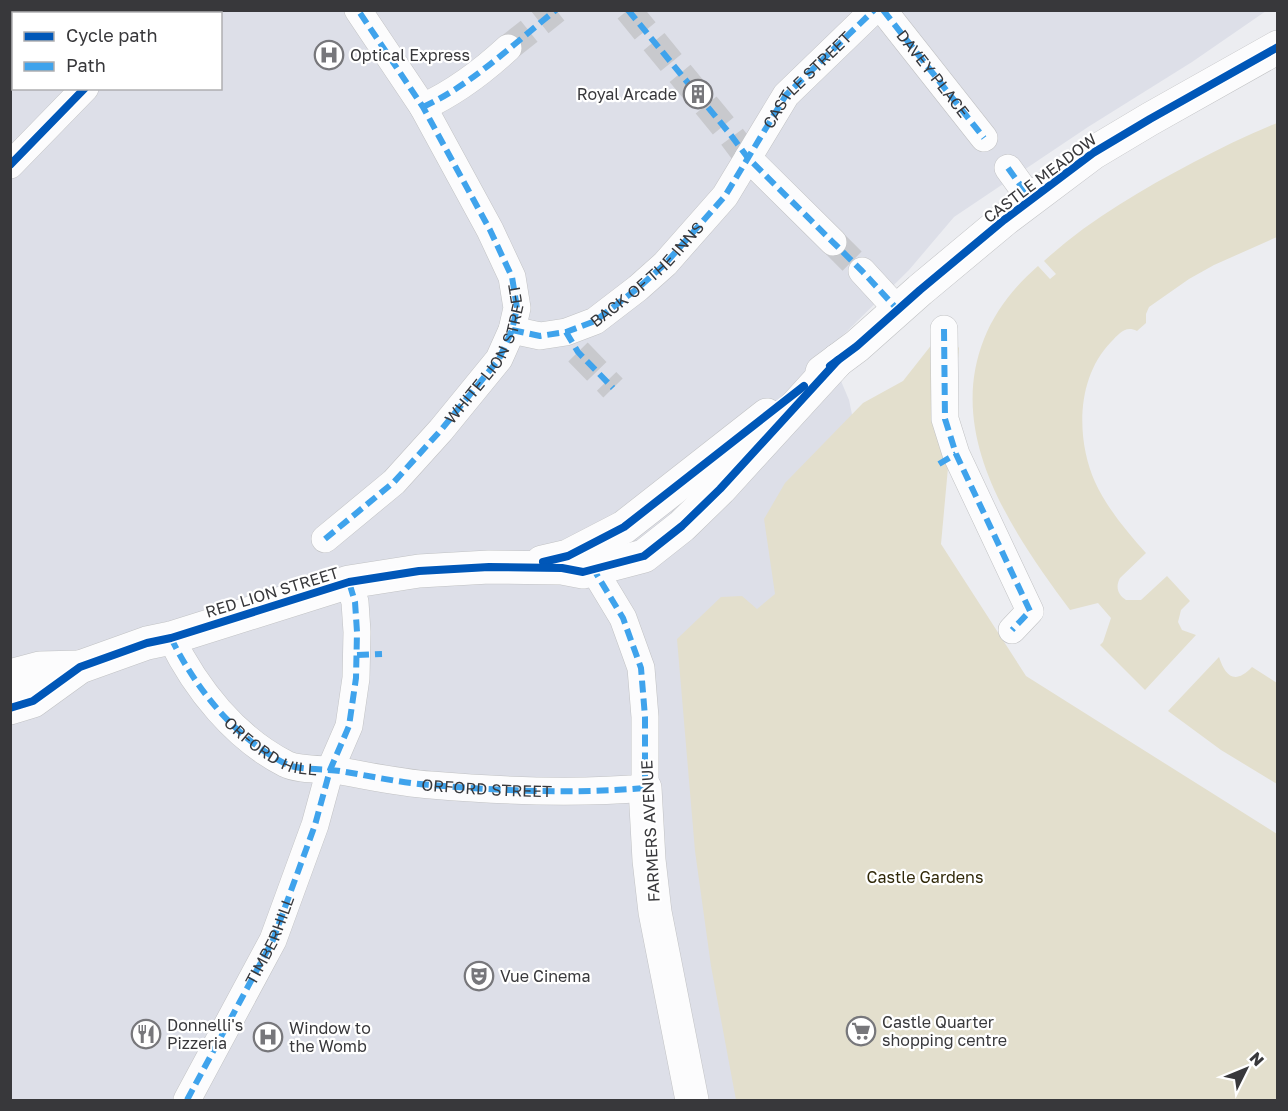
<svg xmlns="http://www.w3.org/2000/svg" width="1288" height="1111" font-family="'Golos Text',sans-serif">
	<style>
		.built { fill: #dddfe8; fill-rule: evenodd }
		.green { fill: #e3dfcd }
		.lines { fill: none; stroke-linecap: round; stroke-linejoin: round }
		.pedestrian-tunnel { stroke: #c8c9cd; stroke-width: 27; stroke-dasharray: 27 14; stroke-linecap: butt }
		.pedestrian-casing { stroke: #c1c2c4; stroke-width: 28 }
		.minor-casing { stroke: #c1c2c4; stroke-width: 34 }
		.tertiary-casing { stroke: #c1c2c4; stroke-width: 34 }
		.pedestrian { stroke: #fcfcfd; stroke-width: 27 }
		.minor { stroke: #fcfcfd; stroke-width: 33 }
		.tertiary { stroke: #fcfcfd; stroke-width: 33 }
		.quiet { stroke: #3fa3ec; stroke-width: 6; stroke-dasharray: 12 6; stroke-linecap: butt }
		.cycleway-casing { stroke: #fff; stroke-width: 11 }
		.cycleway { stroke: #0057b8; stroke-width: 8 }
		.labels { text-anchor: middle; stroke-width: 4.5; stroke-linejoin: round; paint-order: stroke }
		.poi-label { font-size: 16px; fill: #38383b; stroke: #fff; text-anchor: start }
		.street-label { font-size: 16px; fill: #38383b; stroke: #fff }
		.park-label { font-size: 16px; fill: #312909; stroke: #fff }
	</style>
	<rect width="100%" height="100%" fill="#ecedf1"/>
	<!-- built -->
	<path class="built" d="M10 11H1266L1192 62 1088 127 954 217 909 270 828 350 849 400 888 587 1277 1100H11ZM14 14H220V88H14Z"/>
	<!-- green -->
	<g class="green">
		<path d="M1277 123V237L1214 265 1189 279 1149 307 1146 314V323L1137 331C1125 325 1119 334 1111 342 1076 378 1076 439 1095 482 1107 508 1127 532 1146 553L1120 578C1115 587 1118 595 1126 600H1141L1167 576 1190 601 1181 610 1178 622 1182 630 1196 635 1145 690 1100 645 1103 642 1111 618 1098 603 1070 610C1014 534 945 437 984 339 995 311 1015 286 1038 266L1050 279 1056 274 1044 261C1089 220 1141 190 1194 162 1221 148 1249 134 1277 123Z"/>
		<path d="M944 329 959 348 941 544 1026 676 1277 834V1100H736L711 966 695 851 677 639 721 597 742 596 757 609 775 594 764 519 785 483 863 403 903 381Z"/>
		<path d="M1219 657C1225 675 1234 686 1252 667L1277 683V784L1221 750 1168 711Z"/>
	</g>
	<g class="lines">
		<!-- pedestrian-tunnel -->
		<g class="pedestrian-tunnel">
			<path d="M628 10 730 134 748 158"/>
			<path d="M508 48 556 10"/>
			<path d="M833 242 862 271"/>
			<path d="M578 352 613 388"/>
		</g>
		<!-- pedestrian casing -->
		<g class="pedestrian-casing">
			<g id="pedestrian">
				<path d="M82 10 85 14"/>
				<path d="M883 10 984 138"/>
				<path d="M167 14 170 10"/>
				<path d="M423 107C456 92 482 72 508 48"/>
				<path d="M748 158 833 242"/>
				<path d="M10 165 85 88"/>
				<path d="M1008 168 1031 200"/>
				<path d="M862 271 897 309"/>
				<path d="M944 329 945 419 956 454 1030 611 1012 630"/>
				<path d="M512 330 540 336 566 332 595 321 638 288 665 264 725 196 786 95 874 10"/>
				<path id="s1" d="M325 539 394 482 441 430 499 359 512 330 517 308 512 277 490 230 423 107 358 10"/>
				<path id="s2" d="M171 638C196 689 235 738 286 764 297 770 327 769 340 771 370 776 401 783 431 785 502 791 574 794 645 788V717L641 668 623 618 594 570"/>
				<path id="s3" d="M187 1100 273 940 315 825 330 770 349 726 356 678 357 632 355 602 349 582"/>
			</g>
		</g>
		<!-- minor casing -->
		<g class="minor-casing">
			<path id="minor" d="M645 788 649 860 655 912 692 1100"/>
		</g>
		<!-- tertiary casing -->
		<g class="tertiary-casing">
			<g id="tertiary">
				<path d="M822 372 857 346 920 290 1004 220 1093 153 1150 119 1278 47"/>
				<path d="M542 562 568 556 624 527 767 415"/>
				<path d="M10 676 40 668 80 667"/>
				<path d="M10 708 33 701 80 667 147 643 171 638 349 582 419 571 489 567 562 568 583 572 644 556 682 526 720 489 838 360"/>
			</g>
		</g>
		<!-- pedestrian -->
		<use href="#pedestrian" class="pedestrian"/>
		<!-- minor -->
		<use href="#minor" class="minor"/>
		<!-- tertiary -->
		<use href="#tertiary" class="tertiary"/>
		<!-- quiet -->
		<g class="quiet">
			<path d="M82 10 85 14"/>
			<path d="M628 10 730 134 748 158 862 271 897 309"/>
			<path id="s4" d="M883 10 984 138"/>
			<path d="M167 14 170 10"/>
			<path d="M423 107C473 84 513 44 556 10"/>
			<path d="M1008 168 1031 200"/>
			<path d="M944 329 945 419 956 454 1030 611 1012 630"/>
			<path id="s5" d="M512 330 540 336 566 332 595 321 638 288 665 264 725 196 786 95 874 10"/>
			<path d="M566 332 578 352 613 388"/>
			<path d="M939 464 956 454"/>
			<path d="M325 539 394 482 441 430 499 359 512 330 517 308 512 277 490 230 423 107 358 10"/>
			<path d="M171 638C196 689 235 738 286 764 297 770 327 769 340 771 370 776 401 783 431 785 502 791 574 794 645 788V717L641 668 623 618 594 570"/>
			<path d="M357 655 382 654"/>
			<path d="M187 1100 273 940 315 825 330 770 349 726 356 678 357 632 355 602 349 582"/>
		</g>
		<!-- cycleway casing -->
		<g class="cycleway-casing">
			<g id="cycleway">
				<path d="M10 165 85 88"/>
				<path d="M830 366 857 346 920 290 1004 220 1093 153 1150 119 1278 47"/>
				<path d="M543 562 568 556 624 527 804 386"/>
				<path d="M10 708 33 701 80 667 147 643 171 638 349 582 419 571 489 567 562 568 583 572 644 556 682 526 720 489 838 360"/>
			</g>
		</g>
		<!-- cycleway -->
		<use href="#cycleway" class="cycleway"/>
	</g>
	<!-- icons -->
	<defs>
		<g id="hospital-ring" transform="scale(1.5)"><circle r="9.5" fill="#fff" stroke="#77777b" stroke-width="1.5"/><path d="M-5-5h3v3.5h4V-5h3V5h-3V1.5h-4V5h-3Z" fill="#77777b"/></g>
		<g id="building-ring" transform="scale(1.5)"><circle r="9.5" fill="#fff" stroke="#77777b" stroke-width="1.5"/><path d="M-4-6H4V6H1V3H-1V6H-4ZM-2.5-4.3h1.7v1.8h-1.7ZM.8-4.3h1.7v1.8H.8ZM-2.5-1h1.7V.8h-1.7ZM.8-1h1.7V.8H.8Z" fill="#77777b"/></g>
		<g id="theatre-ring" transform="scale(1.5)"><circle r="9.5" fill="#fff" stroke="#77777b" stroke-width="1.5"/><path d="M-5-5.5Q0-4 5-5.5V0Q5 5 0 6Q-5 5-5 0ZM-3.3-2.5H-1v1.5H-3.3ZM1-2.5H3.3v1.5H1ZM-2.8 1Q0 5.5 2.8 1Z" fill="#77777b"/></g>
		<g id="supermarket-ring" transform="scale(1.5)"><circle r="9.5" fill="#fff" stroke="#77777b" stroke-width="1.5"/><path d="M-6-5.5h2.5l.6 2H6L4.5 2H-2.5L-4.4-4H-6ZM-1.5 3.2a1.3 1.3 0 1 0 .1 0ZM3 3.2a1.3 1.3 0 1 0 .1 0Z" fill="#77777b"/></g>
		<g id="restaurant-ring" transform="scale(1.5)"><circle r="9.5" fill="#fff" stroke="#77777b" stroke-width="1.5"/><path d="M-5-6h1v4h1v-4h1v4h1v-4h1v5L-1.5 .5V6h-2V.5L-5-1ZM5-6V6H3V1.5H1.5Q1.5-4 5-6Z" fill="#77777b"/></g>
	</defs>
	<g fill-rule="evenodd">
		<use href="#hospital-ring" x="329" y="55"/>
		<use href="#building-ring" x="698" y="94"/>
		<use href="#theatre-ring" x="479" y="976"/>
		<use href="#supermarket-ring" x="861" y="1031"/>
		<use href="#restaurant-ring" x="146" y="1034"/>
		<use href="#hospital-ring" x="268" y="1037"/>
	</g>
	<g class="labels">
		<!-- poi labels -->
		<g class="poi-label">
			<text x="350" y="61">Optical Express</text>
			<text x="677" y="100" text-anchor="end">Royal Arcade</text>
			<text x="500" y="982">Vue Cinema</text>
			<text x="882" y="1028">Castle Quarter<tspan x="882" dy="18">shopping centre</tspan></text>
			<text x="167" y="1031">Donnelli's<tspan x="167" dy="18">Pizzeria</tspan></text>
			<text x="289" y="1034">Window to<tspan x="289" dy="18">the Womb</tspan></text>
		</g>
		<!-- street labels -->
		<g class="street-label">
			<text dy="6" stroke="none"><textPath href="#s4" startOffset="81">DAVEY PLACE</textPath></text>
			<text dy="6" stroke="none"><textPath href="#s5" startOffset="410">CASTLE STREET</textPath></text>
			<text transform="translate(1040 178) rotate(-37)" y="6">CASTLE MEADOW</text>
			<text dy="6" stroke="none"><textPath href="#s5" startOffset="156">BACK OF THE INNS</textPath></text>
			<text dy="6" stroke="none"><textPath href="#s1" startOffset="250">WHITE LION STREET</textPath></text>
			<text transform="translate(272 592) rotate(-17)" y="6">RED LION STREET</text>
			<text dy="6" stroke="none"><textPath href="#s2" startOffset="152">ORFORD HILL</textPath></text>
			<text dy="6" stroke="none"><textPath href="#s2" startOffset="376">ORFORD STREET</textPath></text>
			<text transform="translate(650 831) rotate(-93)" y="6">FARMERS AVENUE</text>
			<text dy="6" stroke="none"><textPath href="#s3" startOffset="180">TIMBERHILL</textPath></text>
		</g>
		<!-- park labels -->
		<g class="park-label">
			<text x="925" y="883">Castle Gardens</text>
		</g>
	</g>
	<!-- border -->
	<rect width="1288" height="1111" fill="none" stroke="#38383b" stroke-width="24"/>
	<!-- legend -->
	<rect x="12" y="12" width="210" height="78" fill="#ffffff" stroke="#afafb1" stroke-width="1.5"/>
	<rect x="24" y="32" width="30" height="9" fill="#0057b8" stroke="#afafb1" stroke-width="1.5"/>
	<text x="66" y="42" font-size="18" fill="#38383b">Cycle path</text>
	<rect x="24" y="62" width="30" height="9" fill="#3fa3ec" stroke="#afafb1" stroke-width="1.5"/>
	<text x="66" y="72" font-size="18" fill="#38383b">Path</text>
	<!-- north arrow -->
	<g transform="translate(1246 1069) rotate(47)" stroke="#ffffff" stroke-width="4.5" paint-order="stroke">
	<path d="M0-4.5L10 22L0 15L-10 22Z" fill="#38383b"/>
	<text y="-9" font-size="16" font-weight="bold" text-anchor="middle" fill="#38383b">N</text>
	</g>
</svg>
